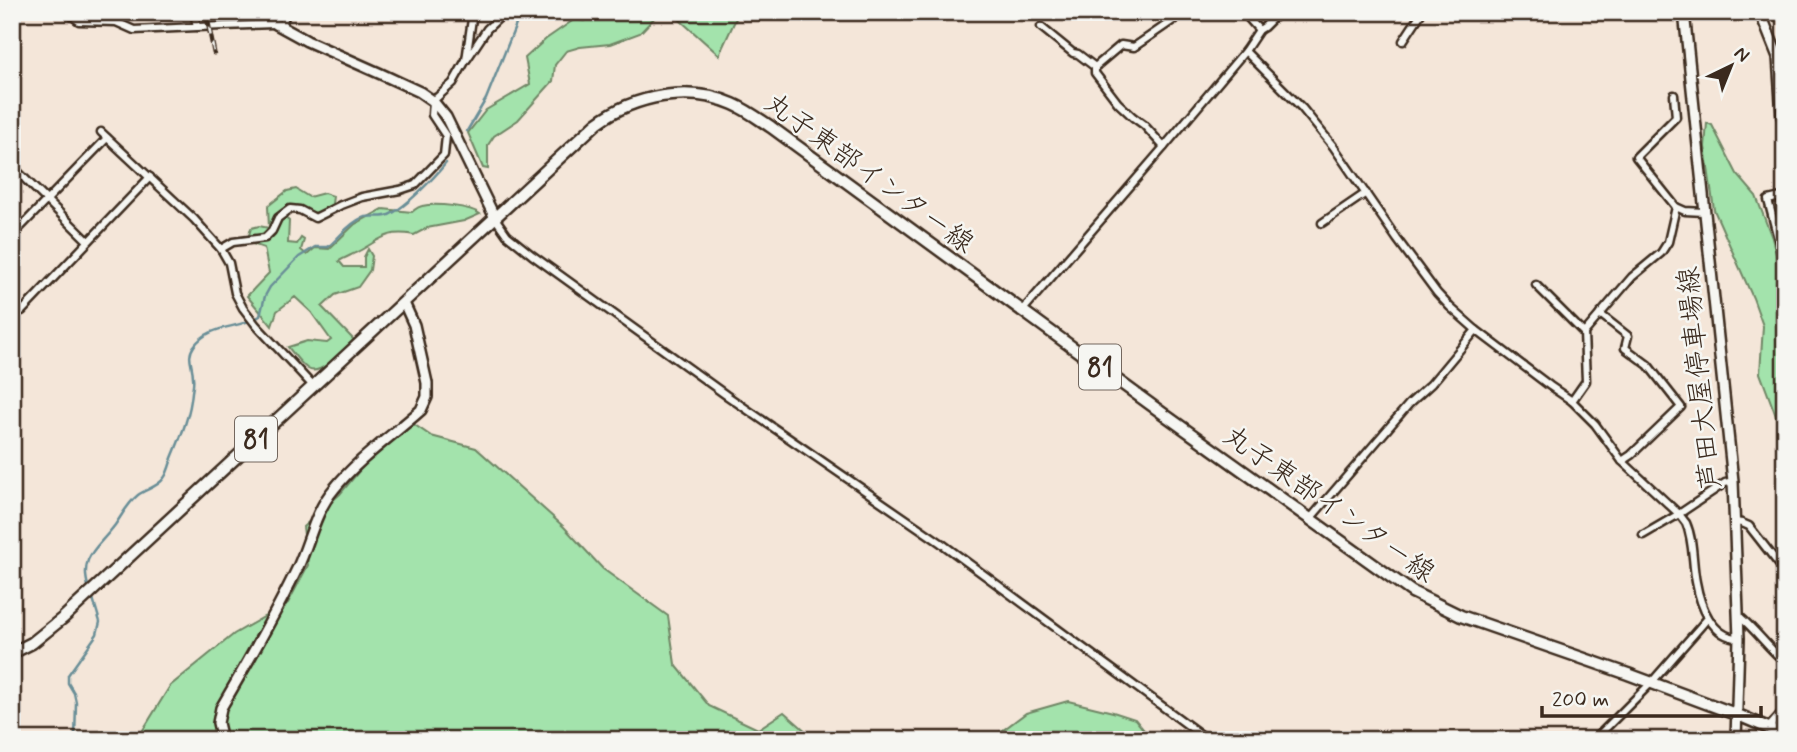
<svg xmlns="http://www.w3.org/2000/svg" width="1797" height="752" font-family="Mynerve,'Klee One',sans-serif">
	<style>
		.green { fill: #a3e3ac; stroke: #6f8665; stroke-width: 2 }
		.lines { fill: none; stroke-linecap: round; stroke-linejoin: round }
		.stream { stroke: #698e97; stroke-width: 2.5 }
		.street-casing { stroke: #3b2a1e; stroke-width: 11 }
		.secondary-casing { stroke: #3b2a1e; stroke-width: 14 }
		.primary-casing { stroke: #3b2a1e; stroke-width: 15 }
		.street { stroke: #f6f6f2; stroke-width: 6 }
		.secondary { stroke: #f6f6f2; stroke-width: 9 }
		.primary { stroke: #f6f6f2; stroke-width: 10 }
		.rail-casing { stroke: #3b2a1e; stroke-width: 5 }
		.rail { stroke: #f6f6f2; stroke-width: 2.5; stroke-dasharray: 8; stroke-linecap: butt }
		.labels { text-anchor: middle; stroke-width: 5; stroke-linejoin: round; paint-order: stroke }
		.shield { fill: #f6f6f2; stroke: #73675e; stroke-width: 2 }
		.shield-label { font-size: 26px; font-weight: bold; fill: #3b2a1e }
		.street-label { font-size: 28px; fill: #3b2a1e; stroke: #f6f6f2 }
	</style>
	<rect width="100%" height="100%" fill="#f4e6d9"/>
	<filter id="ink" filterUnits="userSpaceOnUse"><feTurbulence type="fractalNoise" baseFrequency=".0143" numOctaves="2"/><feDisplacementMap in="SourceGraphic" scale="14" xChannelSelector="R" yChannelSelector="G"/><feConvolveMatrix kernelMatrix="1 2 1 2 8 2 1 2 1" color-interpolation-filters="sRGB"/></filter>
	<g filter="url(#ink)">
		<!-- green -->
		<g class="green">
			<path d="M597 12H660L640 33 610 44 580 47 566 51 555 65 553 81 518 120 494 136 488 145V169L483 168 468 133 486 110 530 84 525 58 546 39 575 19 584 21Z"/>
			<path d="M671 12H739L719 55Z"/>
			<path d="M1707 123 1712 125 1737 174 1756 196 1772 238 1785 291V440L1760 373 1763 326 1753 298 1714 210 1705 147Z"/>
			<path d="M296 189 309 197 324 193 333 196 332 204 317 213 286 206 283 216 289 221 288 243 297 244 301 238 304 240 301 250 307 255 315 248 329 249 355 224 383 209 412 212C416 209 417 207 422 206 435 203 470 206 480 214L464 221 427 228 414 235C388 230 382 238 361 250 354 254 346 257 339 261L344 267H364V257L368 249 372 256 370 270 358 287 335 295 322 307 354 340C344 349 321 377 308 369 300 364 294 354 288 347L307 341 327 343 331 340 311 312 295 297 277 311 272 326 247 296 269 273 264 248 247 242 251 228 259 226 269 228 268 206 287 191Z"/>
			<path d="M409 421 431 436 476 448 564 527 603 569 668 616 675 664 709 706 758 729 784 712 816 740H145L143 730 170 686 234 634 288 603 308 565 303 527 340 494 360 470Z"/>
			<path d="M1068 701 1113 712 1135 719 1152 740H981L995 736 1026 713Z"/>
		</g>
		<g class="lines">
			<!-- stream -->
			<g class="stream">
				<path d="M467 131 486 99 521 12"/>
				<path d="M89 589C78 556 98 548 115 525 122 515 128 503 138 495 146 489 158 487 164 478 168 473 170 464 172 458 181 436 190 416 192 392 193 387 194 382 193 377 193 365 186 357 194 346 211 323 238 330 260 316L265 296 270 287 299 257 315 247H328C339 238 348 224 362 218 370 214 380 219 389 215 406 207 434 178 446 163"/>
				<path d="M75 740 76 702 74 693 68 683V675L97 634 100 622 92 595"/>
			</g>
			<!-- street casing -->
			<g class="street-casing">
				<g id="street">
					<path d="M63 12 71 15 79 21 116 22 134 30 197 27 194 12"/>
					<path d="M1243 12 1259 30"/>
					<path d="M197 27 274 24"/>
					<path d="M282 27 286 12"/>
					<path d="M1041 27 1073 53 1078 54 1095 67V73L1118 103 1133 117 1144 125 1164 147"/>
					<path d="M1403 41 1422 12"/>
					<path d="M1245 51 1302 108 1333 146 1397 239 1437 293 1450 307 1476 330 1550 386 1572 401 1595 424 1622 461 1679 514C1680 515 1685 522 1686 523 1694 541 1692 563 1696 582 1700 605 1712 638 1739 638"/>
					<path d="M467 59 487 29 505 12"/>
					<path d="M1095 67 1121 45 1134 47 1185 12"/>
					<path d="M1674 95 1676 117 1636 157 1676 207 1685 211 1704 212"/>
					<path d="M101 132 194 219 221 249 233 242 265 238 272 231 278 218 290 209 300 210 315 218 341 205 362 197 400 190 415 185 444 155 446 136 432 115 433 101 453 83 466 60 473 12"/>
					<path d="M12 166 88 241"/>
					<path d="M1785 196 1768 200 1785 265"/>
					<path d="M495 218 507 235 532 255 726 395 941 543 1208 740"/>
					<path d="M1322 223 1366 193"/>
					<path d="M12 236 107 138"/>
					<path d="M221 249 229 263 235 293 243 308 256 325 313 386"/>
					<path d="M1536 285 1584 333 1632 277 1661 253 1668 242 1676 207"/>
					<path d="M12 307 22 311 150 177"/>
					<path d="M1023 310 1164 147 1245 51 1259 30 1264 27 1279 12"/>
					<path d="M1600 314 1628 336 1625 348 1648 365 1681 407 1631 455 1622 461"/>
					<path d="M1572 401 1586 381 1584 333"/>
					<path d="M1310 519 1409 404 1431 384 1476 330"/>
					<path d="M1735 522 1742 523 1749 526 1785 572"/>
					<path d="M1643 535 1679 514 1725 483 1733 481"/>
					<path d="M1739 616C1756 630 1768 648 1785 662"/>
					<path d="M1769 727 1785 709"/>
					<path d="M1594 740 1651 683 1708 618"/>
				</g>
			</g>
			<!-- secondary casing -->
			<g class="secondary-casing">
				<g id="secondary">
					<path d="M260 12 276 24 307 41 381 74 420 92 433 101 446 117 495 218"/>
					<path d="M1684 12 1733 481 1739 638 1736 740"/>
					<path d="M1760 12 1778 57 1782 116 1785 125"/>
					<path d="M222 740 218 723 221 708C248 662 275 615 298 567 310 541 315 511 334 489 359 458 392 436 421 410L427 397V383L414 325 404 303"/>
				</g>
			</g>
			<!-- primary casing -->
			<g class="primary-casing">
				<path id="primary" d="M12 653 32 643 63 618 597 123C635 95 690 85 733 104 747 110 759 119 771 127L1165 415 1412 592 1461 616 1628 674 1738 715 1785 735"/>
			</g>
			<!-- street -->
			<use href="#street" class="street"/>
			<!-- secondary -->
			<use href="#secondary" class="secondary"/>
			<!-- primary -->
			<use href="#primary" class="primary"/>
			<!-- rail casing -->
			<g class="rail-casing">
				<path id="rail" d="M206 12 214 53"/>
			</g>
			<!-- rail -->
			<use href="#rail" class="rail"/>
		</g>
	</g>
	<g class="labels">
		<!-- shield labels -->
		<g class="shield">
			<rect x="1079" y="344.5" width="42" height="45" rx="5"/>
			<rect x="235" y="416.5" width="42" height="45" rx="5"/>
		</g>
		<g class="shield-label">
			<text x="1100" y="376">81</text>
			<text x="256" y="448">81</text>
		</g>
		<!-- street labels -->
		<g class="street-label">
			<text transform="translate(870 172) rotate(36)" y="10">丸子東部インター線</text>
			<text transform="translate(1698 378) rotate(-96)" y="10">芦田大屋停車場線</text>
			<text transform="translate(1330 503) rotate(35)" y="10">丸子東部インター線</text>
		</g>
	</g>
	<!-- margin -->
	<rect width="1797" height="752" fill="none" stroke="#f6f6f2" stroke-width="42"/>
	<rect x="21" y="21" width="1755" height="710" fill="none" stroke="#3b2a1e" stroke-width="2.5" filter="url(#ink)"/>
	<!-- north arrow -->
	<g transform="translate(1731 66) rotate(43)" stroke="#f6f6f2" stroke-width="5" paint-order="stroke">
	<path d="M0-5L12 26L0 18L-12 26Z" fill="#3b2a1e"/>
	<text y="-10" font-size="19" font-weight="bold" text-anchor="middle" fill="#3b2a1e">N</text>
	</g>
	<!-- scale -->
	<path d="M1542 706v10h219v-10" fill="none" stroke="#3b2a1e" stroke-width="3.5"/>
	<text x="1552" y="706" font-size="21" fill="#3b2a1e" stroke="#f6f6f2" stroke-width="5" paint-order="stroke">200 m</text>
</svg>
